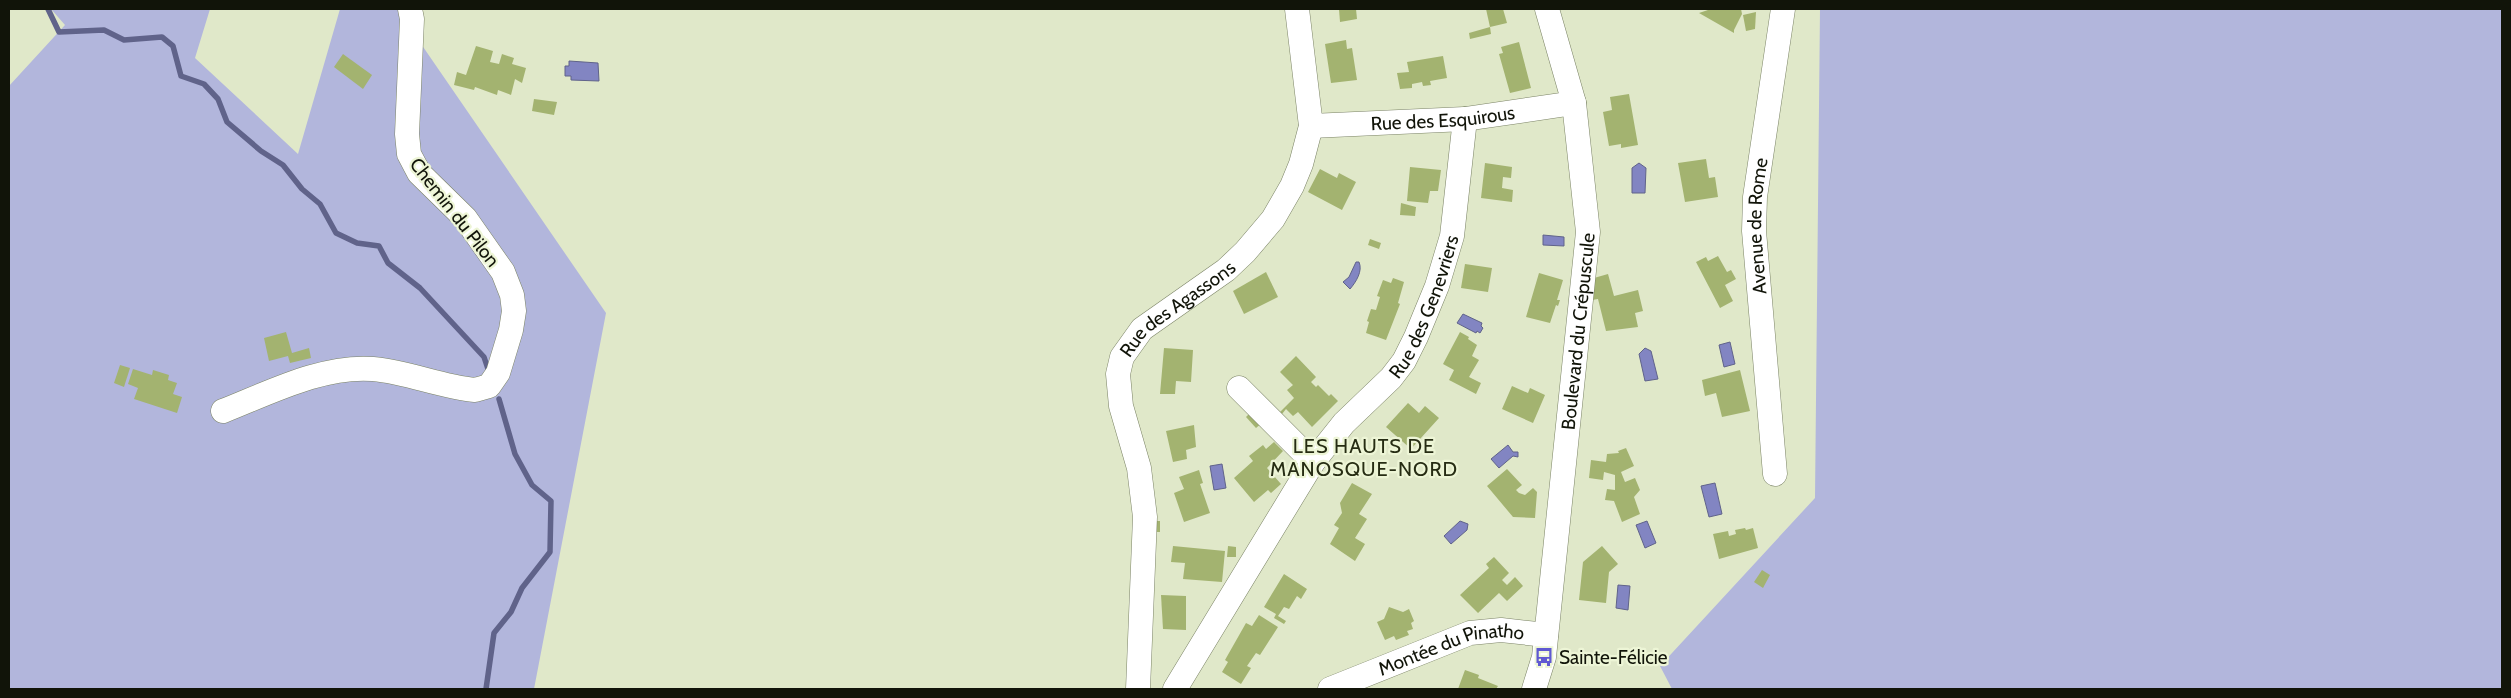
<svg xmlns="http://www.w3.org/2000/svg" width="2511" height="698" font-family="Cabin,sans-serif">
	<style>
		.green { fill: #b2b6dc }
		.water { fill: #8285c2; stroke: #60638a }
		.lines { fill: none; stroke-linecap: round; stroke-linejoin: round }
		.stream { stroke: #60638a; stroke-width: 5.5 }
		.building { fill: #a3b370 }
		.minor-casing { stroke: #7b8366; stroke-width: 25 }
		.minor { stroke: #fff; stroke-width: 24 }
		.labels { text-anchor: middle; stroke-width: 4.5; stroke-linejoin: round; paint-order: stroke }
		.street-label { font-size: 19px; fill: #111409; stroke: #edf5d6 }
		.poi-label { font-size: 19px; fill: #111409; stroke: #edf5d6; text-anchor: start }
		.neighbourhood-label { font-size: 20px; letter-spacing: 1px; fill: #262c13; stroke: #edf5d6 }
	</style>
	<rect width="100%" height="100%" fill="#e0e8c9"/>
	<!-- green -->
	<g class="green">
		<path d="M51 9H210L195 58 298 154 340 9H397L606 313 534 689H9V86L65 25Z"/>
		<path d="M1820 9H2502V689H1672L1660 666 1815 498Z"/>
	</g>
	<!-- water -->
	<g class="water">
		<path d="M569 61 598 63 599 81 571 80V76H565V66H569Z"/>
		<path d="M1639 163 1646 168 1645 193H1632V168Z"/>
		<path d="M1543 235 1564 237V246L1543 245Z"/>
		<path d="M1356 262H1359C1363 271 1356 282 1350 289L1343 282 1349 277Z"/>
		<path d="M1463 314 1482 323 1481 326 1483 328 1480 333 1477 331 1476 333 1457 323Z"/>
		<path d="M1730 342 1735 364 1724 367 1719 345Z"/>
		<path d="M1645 348 1651 351 1658 379 1645 381 1639 354Z"/>
		<path d="M1508 445 1513 452H1518V457L1513 456 1499 468 1491 459Z"/>
		<path d="M1222 464 1226 488 1214 490 1210 466Z"/>
		<path d="M1715 483 1722 514 1709 517 1701 486Z"/>
		<path d="M1460 521 1468 524 1467 530 1451 544 1444 536Z"/>
		<path d="M1647 521 1656 543 1645 548 1636 525Z"/>
		<path d="M1618 585 1630 586 1628 610 1616 608Z"/>
	</g>
	<g class="lines">
		<!-- stream -->
		<g class="stream">
			<path d="M48 9 59 32 104 30 124 40 162 37 173 46 181 76 204 84 218 99 227 122 261 151 283 165 302 189 320 204 336 233 357 243 379 246 388 263 420 288 484 357 488 369"/>
			<path d="M486 689 494 633 511 612 522 588 550 552 551 501 532 485 515 454 499 399"/>
		</g>
	</g>
	<!-- building -->
	<g class="building">
		<path d="M1339 9H1356L1357 19 1340 22Z"/>
		<path d="M1486 9H1503L1507 23 1490 27Z"/>
		<path d="M1711 9H1741L1742 14 1734 30V33L1699 13Z"/>
		<path d="M1756 12 1755 29 1746 31 1743 15Z"/>
		<path d="M1490 27 1491 34 1470 39 1469 33Z"/>
		<path d="M1346 40 1347 49 1352 48 1357 80 1331 83 1325 44Z"/>
		<path d="M1519 42 1531 88 1510 93 1499 54 1503 53 1501 47Z"/>
		<path d="M476 46 493 51 490 62 499 64 502 54 514 58 512 64 526 68 522 83 515 79 511 95 498 90 497 95 475 87 474 90 454 85 457 72 466 75Z"/>
		<path d="M343 54 372 75 363 89 334 67Z"/>
		<path d="M1443 56 1447 78 1430 81 1431 85 1423 86 1422 82 1412 84V88L1400 89 1397 73 1409 72 1407 62Z"/>
		<path d="M1629 94 1638 145 1621 148V144L1609 146 1603 112 1612 110 1610 97Z"/>
		<path d="M534 99 557 102 554 115 532 111Z"/>
		<path d="M1706 159 1709 178 1715 177 1718 197 1685 202 1678 163Z"/>
		<path d="M1485 163 1512 167 1511 178 1503 177 1502 188 1513 190 1512 202 1481 198Z"/>
		<path d="M1410 167 1441 170 1438 191H1430L1428 203 1407 201Z"/>
		<path d="M1320 169 1337 178 1339 173 1356 182 1342 210 1308 192Z"/>
		<path d="M1401 203 1416 207 1415 216 1400 215Z"/>
		<path d="M1370 239 1381 243 1379 249 1368 245Z"/>
		<path d="M1718 256 1727 272 1731 270 1736 279 1725 285 1733 301 1720 308 1696 262 1706 257 1708 261Z"/>
		<path d="M1465 264 1492 268 1488 292 1461 288Z"/>
		<path d="M1266 272 1278 297 1244 314 1233 291Z"/>
		<path d="M1539 273 1563 280 1557 300H1560L1558 306 1556 305 1550 323 1526 317Z"/>
		<path d="M1608 274 1614 296 1638 290 1643 311 1635 313 1638 327 1606 331 1598 299 1592 300 1594 278Z"/>
		<path d="M1393 278 1404 282 1398 303 1400 304 1386 340 1366 333 1369 322 1367 321 1371 309 1376 310 1380 297 1377 296 1383 280 1391 283Z"/>
		<path d="M286 332 292 353 309 348 311 358 290 363 288 356 269 361 264 338Z"/>
		<path d="M1460 332 1469 337 1468 339 1477 345 1472 356 1479 360 1469 377 1481 383 1476 394 1449 380 1454 370 1443 364Z"/>
		<path d="M1164 348 1193 350 1191 382 1176 381 1175 394H1160Z"/>
		<path d="M1296 356 1316 377 1311 382 1316 387 1318 385 1329 396 1331 394 1338 401 1312 427 1298 412 1293 416 1286 409 1282 414 1280 412 1294 398 1287 390 1293 385 1280 372Z"/>
		<path d="M120 365 130 368 124 387 114 383Z"/>
		<path d="M133 369 152 375 153 370 169 375 168 380 177 383 173 394 182 397 177 413 134 399 138 388 128 384Z"/>
		<path d="M1740 370 1750 411 1722 417 1716 393 1705 396 1702 380Z"/>
		<path d="M1512 386 1528 393 1530 388 1545 395 1533 423 1502 409Z"/>
		<path d="M1408 403 1419 413 1425 406 1439 418 1411 449 1386 427Z"/>
		<path d="M1251 412 1262 423 1256 428 1246 417Z"/>
		<path d="M1194 425 1196 447 1186 450 1187 459 1173 462 1166 431Z"/>
		<path d="M1274 442 1283 451 1267 468 1281 484 1271 493 1268 490 1254 502 1234 478 1253 461 1249 456 1263 445 1266 449Z"/>
		<path d="M1626 448 1634 466 1621 472 1625 482 1635 478 1640 490 1634 497 1640 514 1622 522 1614 501 1605 500 1607 489 1615 490V475L1604 472 1603 480 1589 478 1591 460 1606 462 1607 454 1619 453 1618 451Z"/>
		<path d="M1507 469 1522 485 1516 490 1519 493 1525 495 1533 488 1537 492 1535 518 1513 517 1487 486Z"/>
		<path d="M1199 470 1203 483 1200 484 1210 513 1184 522 1174 493 1184 489 1179 477Z"/>
		<path d="M1352 483 1372 494 1359 514 1367 519 1355 538 1365 544 1355 561 1330 544 1339 528 1334 525 1342 513 1340 503Z"/>
		<rect x="1154" y="521" width="6" height="11"/>
		<path d="M1745 528 1746 530 1753 528 1758 548 1719 559 1713 534 1728 531 1729 536 1736 534 1735 530Z"/>
		<path d="M1173 546 1225 551 1222 582 1183 579 1185 563 1171 562Z"/>
		<path d="M1228 546 1236 547V557H1227Z"/>
		<path d="M1602 546 1618 564 1609 572 1606 603 1579 600 1583 562Z"/>
		<path d="M1494 557 1509 573 1502 580 1507 585 1515 577 1523 586 1507 601 1499 593 1478 613 1460 595 1489 568 1486 564Z"/>
		<path d="M1762 570 1770 575 1763 588 1754 582Z"/>
		<path d="M1284 574 1307 589 1301 599 1297 596 1289 609 1284 607 1278 616 1286 621 1284 624 1274 618 1276 614 1264 607Z"/>
		<path d="M1161 595 1186 596V630L1163 629Z"/>
		<path d="M1389 607 1403 612 1409 609 1414 621 1411 623 1413 629 1407 631 1409 635 1396 640 1394 636 1385 640 1377 622 1384 619Z"/>
		<path d="M1259 615 1278 627 1260 655 1256 653 1247 666 1251 668 1241 684 1222 672 1228 662 1225 660 1246 623 1252 626Z"/>
		<path d="M1465 670 1479 675 1478 678 1498 686 1496 689H1458Z"/>
	</g>
	<g class="lines">
		<!-- minor casing -->
		<g class="minor-casing">
			<g id="minor">
				<path id="s1" d="M1311 126 1465 119 1574 103"/>
				<path d="M1239 388 1313 462"/>
				<path d="M223 411C269 393 322 365 373 369 408 372 441 387 475 390L489 386 498 373 511 330 514 311 512 295 503 272 465 218 419 173 409 154 407 134 412 19 410 9"/>
				<path id="s2" d="M1775 474 1754 231 1755 197 1783 9"/>
				<path id="s3" d="M1138 689 1145 517 1139 468 1121 406 1118 374 1122 357 1142 329 1226 270 1245 252 1273 219 1292 186 1301 164 1311 126 1297 9"/>
				<path id="s4" d="M1175 689 1313 462 1344 423 1391 378 1404 361 1416 337 1437 286 1452 236 1465 119"/>
				<path id="s5" d="M1330 689 1470 633 1501 630 1546 635"/>
				<path id="s6" d="M1534 689 1544 657 1588 232 1574 103 1547 9"/>
			</g>
		</g>
		<!-- minor -->
		<use href="#minor" class="minor"/>
	</g>
	<!-- icons -->
	<defs>
		<g id="bus-bare" transform="scale(1.5)"><path d="M-5-6H5V4H4V6H2V4H-2V6H-4V4H-5ZM-3.5-4V0h7V-4ZM-3.5 1.2v1.5H-2V1.2ZM2 1.2v1.5H3.5V1.2Z" fill="#6059d2" stroke="#edf5d6" stroke-width="2.5" paint-order="stroke"/></g>
	</defs>
	<g fill-rule="evenodd">
		<use href="#bus-bare" x="1544" y="657"/>
	</g>
	<g class="labels">
		<!-- street labels -->
		<g class="street-label">
			<text dy="7" stroke="none"><textPath href="#s1" startOffset="132">Rue des Esquirous</textPath></text>
			<text transform="translate(455 212) rotate(52)" y="7">Chemin du Pilon</text>
			<text dy="7" stroke="none"><textPath href="#s2" startOffset="249">Avenue de Rome</textPath></text>
			<text dy="7" stroke="none"><textPath href="#s4" startOffset="460">Rue des Genevriers</textPath></text>
			<text dy="7" stroke="none"><textPath href="#s3" startOffset="410">Rue des Agassons</textPath></text>
			<text dy="7" stroke="none"><textPath href="#s6" startOffset="361">Boulevard du Crépuscule</textPath></text>
			<text dy="7" stroke="none"><textPath href="#s5" startOffset="129">Montée du Pinatho</textPath></text>
		</g>
		<!-- poi labels -->
		<g class="poi-label">
			<text x="1559" y="664">Sainte-Félicie</text>
		</g>
		<!-- neighbourhood labels -->
		<g class="neighbourhood-label">
			<text x="1364" y="453">LES HAUTS DE<tspan x="1364" dy="23">MANOSQUE-NORD</tspan></text>
		</g>
	</g>
	<!-- border -->
	<rect width="2511" height="698" fill="none" stroke="#111409" stroke-width="20"/>
</svg>
